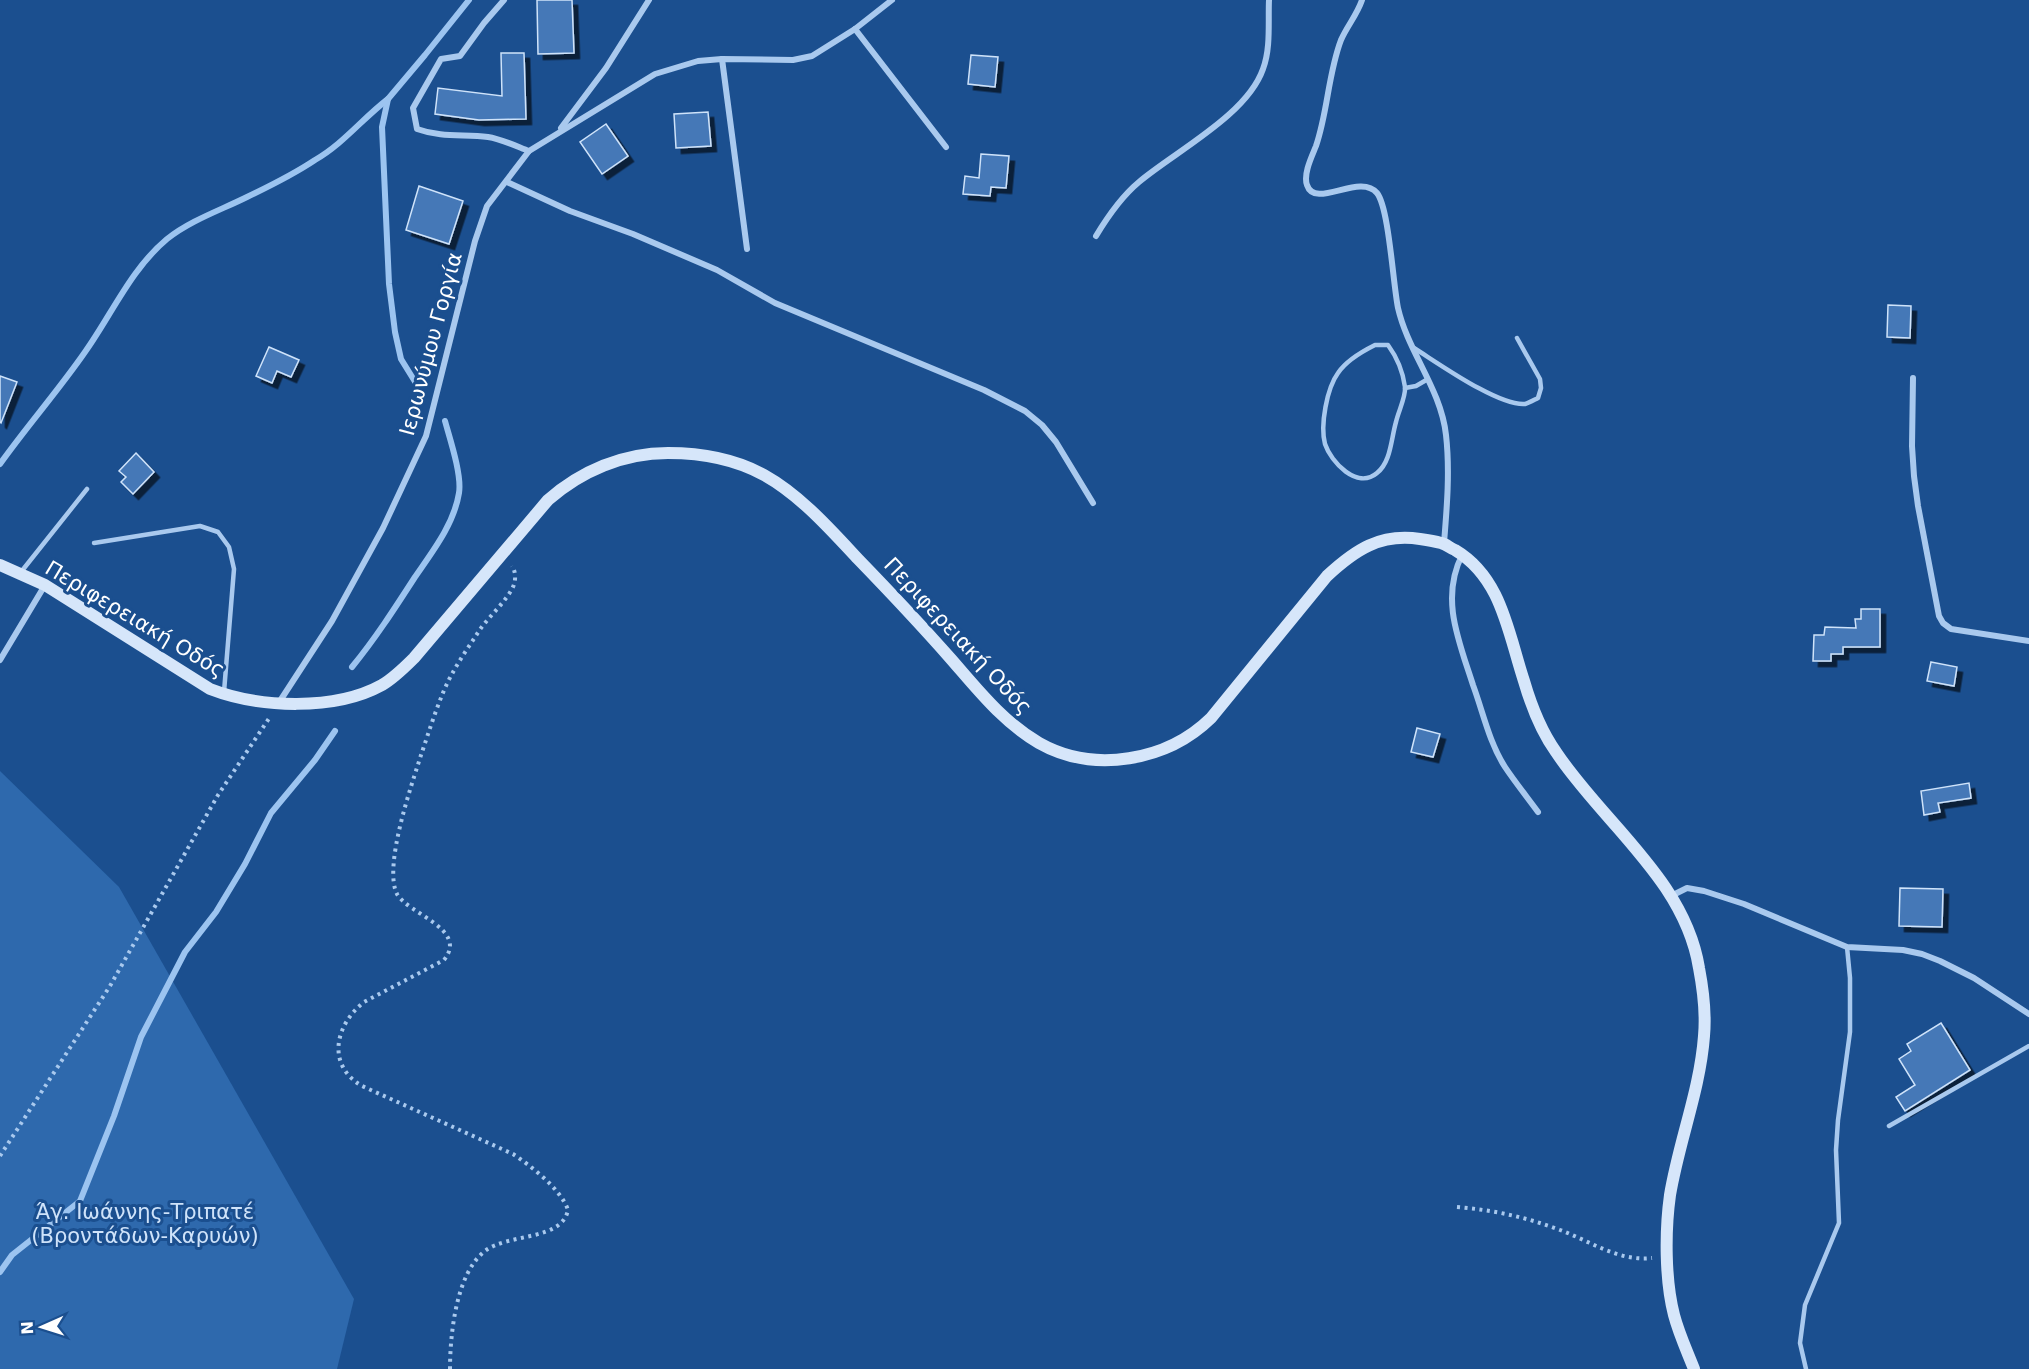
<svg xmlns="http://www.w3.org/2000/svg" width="2029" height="1369" font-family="'DejaVu Sans',sans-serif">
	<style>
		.green { fill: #2e69ad }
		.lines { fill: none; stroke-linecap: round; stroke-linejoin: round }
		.stream { stroke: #9cc4f0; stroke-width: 6 }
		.building { fill: #4478b7; stroke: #cfe3fa; stroke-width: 1.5; filter: url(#shadow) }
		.path { stroke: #a9c9ee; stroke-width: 4; stroke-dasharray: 3 4.5; stroke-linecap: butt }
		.lane { stroke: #a9c9ee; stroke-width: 4.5 }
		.street { stroke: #a9c9ee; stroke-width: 6 }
		.secondary { stroke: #d6e6fa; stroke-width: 12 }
		.labels { text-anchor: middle; stroke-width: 6; stroke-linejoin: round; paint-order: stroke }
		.street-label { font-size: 21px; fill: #fff; stroke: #1b4f8f }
		.park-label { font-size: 21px; fill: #cfe3fa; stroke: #1b4f8f }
	</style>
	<defs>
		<filter id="shadow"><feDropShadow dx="5.5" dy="5.5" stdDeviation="0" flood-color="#0009"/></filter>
	</defs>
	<rect width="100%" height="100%" fill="#1b4f8f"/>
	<!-- green -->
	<path class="green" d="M0 771 119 887 354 1299 337 1369H0Z"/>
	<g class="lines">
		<!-- stream -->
		<g class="stream">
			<path d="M422 393 401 359 395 332 389 284 382 127 388 99 425 55 469 0"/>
			<path d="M0 464C27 426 58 391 85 352 112 314 131 269 167 239 191 220 221 210 247 197 270 186 294 174 315 160 343 144 362 119 388 99"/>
			<path d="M352 667C375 639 395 608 415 577 433 551 454 524 459 493 462 475 450 439 445 421"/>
			<path d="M0 1272 12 1255 80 1201 114 1116 141 1037 185 952 216 912 245 864 271 813 315 760 335 731"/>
		</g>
	</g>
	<!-- building -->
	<g class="building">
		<path d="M537 0H572L574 53 538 54Z"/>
		<path d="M501 53H524L526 119 479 120 435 114 438 88 502 96Z"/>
		<path d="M971 55 998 57 995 87 968 84Z"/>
		<path d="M708 112 711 146 676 148 674 114Z"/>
		<path d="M606 124 628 156 602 174 580 142Z"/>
		<path d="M981 154 1009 156 1006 188 991 187 990 196 963 194 965 176 979 178Z"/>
		<path d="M419 186 463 201 449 244 406 230Z"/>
		<path d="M1888 305 1911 306 1910 338 1887 337Z"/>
		<path d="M269 347 299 360 291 377 277 371 272 383 256 376Z"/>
		<path d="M0 376 17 382 1 423 0 422Z"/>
		<path d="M136 453 154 472 133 494 121 482 126 477 119 471Z"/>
		<path d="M1861 609H1880V647H1843V654H1831V661H1813L1814 635H1824L1825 627 1856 628 1855 619H1861Z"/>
		<path d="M1931 662 1957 667 1954 686 1927 681Z"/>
		<path d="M1417 728 1440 734 1433 757 1411 752Z"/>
		<path d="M1969 783 1971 798 1938 803 1940 812 1924 815 1921 791Z"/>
		<path d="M1900 888 1943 889 1942 927 1899 926Z"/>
		<path d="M1941 1023 1970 1070 1905 1111 1896 1097 1915 1085 1899 1059 1911 1051 1907 1044Z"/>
	</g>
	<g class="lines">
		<!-- path -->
		<g class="path">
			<path d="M0 1156 110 986 218 795 270 717"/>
			<path d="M1457 1207C1493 1210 1526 1217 1560 1230 1590 1241 1619 1262 1652 1258"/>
			<path d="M450 1369C450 1335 456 1273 485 1251 508 1233 562 1241 568 1210 561 1189 531 1166 513 1154L362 1086C326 1065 335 1025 364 1002L444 960C469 929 408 914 397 894 383 866 412 784 421 755 429 732 440 695 452 674 460 659 470 645 479 631 489 616 505 603 513 587 516 580 516 572 512 566"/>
		</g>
		<!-- lane -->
		<g class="lane">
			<path d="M1375 345H1388C1396 356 1403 372 1405 387 1406 397 1398 412 1396 422 1391 439 1391 462 1377 473 1357 490 1331 462 1325 444 1320 425 1327 388 1338 373 1346 361 1363 351 1375 345Z"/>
			<path d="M1414 348C1438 363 1498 406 1525 404 1529 403 1534 400 1538 398L1541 388 1540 379 1517 338"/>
			<path d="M1405 388 1416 386 1428 379"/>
			<path d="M94 543 200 526 218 532 229 547 234 569 224 692"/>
			<path d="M21 572 87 489"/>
			<path d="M1889 1126 2029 1046"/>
			<path d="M1806 1369 1800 1343 1805 1305 1839 1223 1836 1150 1838 1120 1850 1032V978L1847 947"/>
		</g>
		<!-- street -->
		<g class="street">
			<path d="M504 0 484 23 460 56 441 59 413 108 417 129C442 138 463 134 488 137 501 139 516 146 529 151"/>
			<path d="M1362 0C1357 15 1347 26 1341 40 1328 74 1328 111 1316 146 1312 156 1303 174 1307 185 1315 210 1360 172 1377 193 1389 208 1393 284 1398 308 1408 352 1441 389 1446 435 1450 470 1447 507 1444 543"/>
			<path d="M855 29 946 147"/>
			<path d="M722 59 747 249"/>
			<path d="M561 128 606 68 649 0"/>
			<path d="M507 182 570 211 633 234 717 270 775 303 984 390 1025 411 1042 425 1056 442 1093 503"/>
			<path d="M1096 236C1108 216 1121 197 1139 182 1176 151 1247 115 1263 69 1271 48 1268 22 1269 0"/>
			<path d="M1913 378 1912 446 1914 476 1918 506 1939 616 1943 623 1951 629 2029 641"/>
			<path d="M1462 555C1440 599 1459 641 1473 685 1483 712 1489 742 1505 767 1515 782 1527 797 1538 812"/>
			<path d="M0 660 45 585"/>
			<path d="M278 704 332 621 383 528 426 436 475 241 487 206 529 151 655 74 698 61 722 59 793 60 812 56 855 29 892 0"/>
			<path d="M1671 896 1687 888 1704 891 1744 904 1847 947 1903 950 1922 954 1940 961 1974 978 2029 1014"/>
		</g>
		<!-- secondary -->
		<path class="secondary" d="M0 565 45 585 210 689C259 708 335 711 382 685 394 678 404 668 414 658L548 500C581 471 623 453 668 453 700 453 735 459 764 475 800 495 830 529 858 559 890 592 921 625 951 659 978 690 1003 722 1039 743 1094 774 1167 761 1211 718L1327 576C1355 550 1380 533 1420 539 1427 540 1434 541 1441 543 1446 544 1450 548 1455 550 1502 578 1508 633 1524 681 1531 705 1541 731 1556 752 1603 823 1685 880 1699 968 1703 989 1706 1014 1704 1036 1700 1090 1679 1141 1670 1195 1665 1231 1665 1280 1674 1315 1679 1334 1687 1351 1694 1369"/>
	</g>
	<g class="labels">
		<!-- street labels -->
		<g class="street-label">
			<text transform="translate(431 344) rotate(-75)" y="7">Ιερωνύμου Γοργία</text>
			<text transform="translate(135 619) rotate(31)" y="7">Περιφερειακή Οδός</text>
			<text transform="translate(958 636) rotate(47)" y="7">Περιφερειακή Οδός</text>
		</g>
		<!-- park labels -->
		<g class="park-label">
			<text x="145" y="1219">Άγ. Ιωάννης-Τριπατέ<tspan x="145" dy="24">(Βροντάδων-Καρυών)</tspan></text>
		</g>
	</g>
	<!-- north arrow -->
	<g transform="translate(42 1327) rotate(267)" stroke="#1b4f8f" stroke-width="4.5" paint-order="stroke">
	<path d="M0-4.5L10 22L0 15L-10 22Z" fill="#ffffff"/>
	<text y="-9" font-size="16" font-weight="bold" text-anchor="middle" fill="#ffffff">N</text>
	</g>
</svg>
